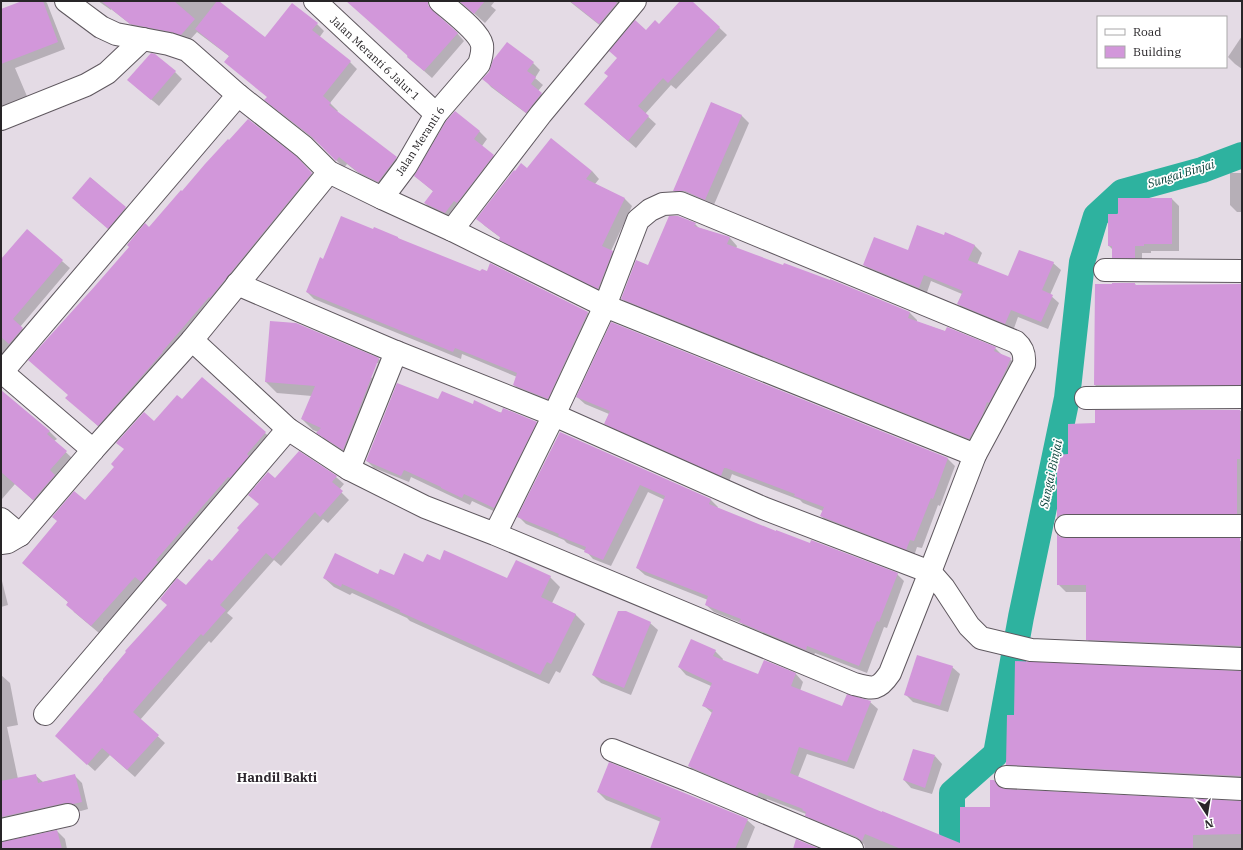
<svg xmlns="http://www.w3.org/2000/svg" width="1243" height="850" font-family="'IBM Plex Serif',serif">
	<style>
		.shadow { fill: #0003; fill-rule: evenodd }
		.lines { fill: none; stroke-linecap: round; stroke-linejoin: round }
		.canal { stroke: #2eb29f; stroke-width: 26 }
		.building { fill: #d297da }
		.minor-casing { stroke: #5f585f; stroke-width: 24 }
		.minor { stroke: #fff; stroke-width: 22 }
		.labels { text-anchor: middle; stroke-width: 3.5; stroke-linejoin: round; paint-order: stroke }
		.street-label { font-size: 11px; fill: #282528; stroke: #fff }
		.water-label { font-size: 12px; font-style: italic; fill: #09423a; stroke: #fff }
		.quarter-label { font-size: 13px; font-weight: bold; fill: #2d272e; stroke: #fff }
	</style>
	<rect width="100%" height="100%" fill="#e4dbe5"/>
	<!-- shadow -->
	<g class="shadow">
		<path d="M25 1H45L47 3 65 49 15 68 29 101 1 111V11Z"/>
		<path d="M98 1H217L265 38 317 24 324 31 319 38 350 62 357 69 330 103 338 111 337 112 396 158 403 165 386 189 366 179 347 164 344 168 320 144 273 107 266 100 268 97 229 56 197 32 188 42 139 31 111 9V10Z"/>
		<path d="M347 1H394L457 33 464 41 432 78 407 56 409 54Z"/>
		<path d="M460 1H495L491 6 496 10 485 23Z"/>
		<path d="M569 1H632L607 31Z"/>
		<path d="M681 1H691L727 35 676 89 671 85 645 114 656 124 636 148 593 111 646 31 659 25Z"/>
		<path d="M1242 36V69L1235 64 1228 57Z"/>
		<path d="M533 63 540 70 535 78 543 85 538 91 549 101 534 119 491 87 484 79Z"/>
		<path d="M175 72 182 79 159 106 136 87Z"/>
		<path d="M712 103 742 116 749 123 713 207 681 198 674 191Z"/>
		<path d="M455 113 480 132 487 139 482 146 501 163 452 220 432 211 425 203 434 192 415 176Z"/>
		<path d="M229 142 295 157 319 181 106 433 67 398 149 228Z"/>
		<path d="M527 170 592 171 599 179 595 184 625 199 632 206 611 251 620 259 606 295 508 247 501 239V238L485 226 478 219Z"/>
		<path d="M1230 173H1242V212H1237L1230 205Z"/>
		<path d="M91 178 133 215 116 235 80 205Z"/>
		<path d="M1172 199 1179 206V251H1151V253H1142V265H1120L1113 257V250L1109 246 1119 215Z"/>
		<path d="M695 224 699 228 730 238 737 246 736 249 910 313 917 320V322L995 348 1003 356 1010 359 1018 366 977 446 630 306 622 299 649 266Z"/>
		<path d="M374 230 398 238 400 240 481 272H488L491 264 588 313 595 320 555 406 521 392 514 385 517 377 462 354 461 359 314 299 307 292 324 260Z"/>
		<path d="M27 231 70 268 20 327 30 336 1 364V259H2Z"/>
		<path d="M974 245 982 253 977 265 1009 278 1053 263 1061 270 1050 295 1059 303 1048 329 1018 317 1013 331 966 311 958 304 962 294 931 281 926 295 872 272 864 265 909 251Z"/>
		<path d="M1135 284 1137 286 1242 285V392L1103 393 1095 385 1096 285Z"/>
		<path d="M271 322 296 324 379 359 390 370 354 460 329 444 318 432 313 430 302 419 312 396 277 393 266 382ZM376 363H378L372 378 370 377Z"/>
		<path d="M202 378 273 440 99 633 74 612 69 603 23 563 85 501 154 422 182 401Z"/>
		<path d="M1 391 49 431 57 439 54 441 73 459 41 507 15 484 2 499 1 498Z"/>
		<path d="M577 397 948 459 955 466 940 506 938 505 922 548 917 547 914 556 829 524 821 516 823 511 803 503 800 500 734 475 732 474 729 482 613 431 605 423 609 414 585 404Z"/>
		<path d="M439 400 473 405 536 422 544 430 502 515 472 501 470 505 411 477 409 482 374 468 367 461Z"/>
		<path d="M1096 411H1242V521L1065 525 1058 517V456L1069 455 1096 424Z"/>
		<path d="M560 433 711 500 718 507 717 509 776 533 897 574 904 581 887 628 884 627 867 673 815 653 813 657 748 630 741 623 714 612 706 605 708 600 645 575 637 568 665 500 648 492 611 566 593 559 586 551 567 543 564 540 526 524 519 517Z"/>
		<path d="M299 453 336 477 344 484 339 490 349 500 328 523 323 519 281 566 274 560 227 613 233 618 211 643 209 641 140 720 165 743 135 777 110 755 95 771 64 743 186 586 212 562 240 530 260 504 275 480Z"/>
		<path d="M1066 540H1239L1242 542V653L1094 647 1087 639V592H1066L1058 584Z"/>
		<path d="M440 561 508 580 550 577 560 587 552 603 575 614 585 624 560 673 556 671 549 684 410 621 407 618 352 593 350 595 334 587 324 578 378 575 394 576 423 563Z"/>
		<path d="M1 577 8 605 1 607Z"/>
		<path d="M650 623 658 630 631 695 601 683 593 675Z"/>
		<path d="M691 641 715 651 723 659 722 661 759 676 765 661 796 674 803 682 800 691 843 707 870 702 878 709 854 769 807 754 798 777 882 813 961 844 991 808 994 781 1002 789 1242 802V849H865L864 844 814 823 806 814 767 799 765 803 697 774 689 766 712 713 703 705 711 686 686 675 679 667Z"/>
		<path d="M952 667 960 674 948 712 913 702 905 694Z"/>
		<path d="M1242 672V783L1015 772 1007 764Z"/>
		<path d="M1 675 10 683 18 725 7 727 18 779 35 775 43 782 75 776 82 783 88 809 81 811 73 810 1 828Z"/>
		<path d="M935 756 942 764 932 794 911 788 904 780Z"/>
		<path d="M598 792 747 820 755 827 746 849H651L661 822 606 800Z"/>
		<path d="M57 831 65 839 67 849H1V843Z"/>
	</g>
	<g class="lines">
		<!-- canal -->
		<path class="canal" d="M989 849 952 833V793L996 754 1021 617 1067 398 1082 262 1096 216 1122 192 1202 170 1242 155"/>
	</g>
	<!-- building -->
	<g class="building">
		<path d="M22 1H43L58 42 1 64V9Z"/>
		<path d="M101 1H174L195 19 181 35 171 32 130 24Z"/>
		<path d="M217 1H219L265 37 292 3 318 23 312 30 351 61 323 96 331 103 329 105 397 157 378 182 358 172 339 157 336 161 312 137 264 100 267 97 224 62 229 56 195 29Z"/>
		<path d="M346 1H428V5L432 10 458 33 424 71 407 57 408 56Z"/>
		<path d="M459 1H485L474 14Z"/>
		<path d="M570 1H614L617 3 599 24Z"/>
		<path d="M680 1H692L720 27 668 83 663 78 638 106 649 116 628 141 584 104 608 76 604 73 617 58 609 51 635 20 646 30 655 20 659 24Z"/>
		<path d="M507 42 534 62 527 71 536 77 531 84 542 93 526 113 482 79 489 72 493 60Z"/>
		<path d="M151 53 155 54 176 71 151 100 127 80Z"/>
		<path d="M711 102 742 115 705 200 685 191H673Z"/>
		<path d="M455 111 480 131 474 139 494 155 457 203 454 201 445 213 424 203 433 191 414 176 446 121Z"/>
		<path d="M248 119 296 156 312 173 210 298 209 297 162 352H163L98 426 65 398 68 395 28 360 95 286 129 247 127 245 145 223 149 227 181 190 182 191 205 164 228 139 229 140Z"/>
		<path d="M551 138 592 171 586 179 625 198 602 246 613 251 598 289 499 240 500 237 476 219 514 170 515 171 521 163 527 168Z"/>
		<path d="M90 177 126 207 108 229 72 198Z"/>
		<path d="M1118 198H1172V244H1144V246H1135V258H1112V246H1108V214H1118Z"/>
		<path d="M341 216 373 229 374 227 398 237V238L480 271 482 269 487 271 490 263 588 312 548 399 513 385 517 373 455 348 453 352 306 292 320 257 323 259Z"/>
		<path d="M669 216H678L696 223 694 226 730 237 727 244 783 265 784 263 830 280V279L910 312 908 318 945 331 947 327 996 347 994 351 1011 358 1004 374 989 403 987 402 982 416 969 439 621 299 636 260 648 265Z"/>
		<path d="M917 225 944 235 945 232 975 245 968 260 1008 276 1019 250 1054 262 1042 290 1053 295 1041 322 1011 310 1005 324 957 304 963 291 924 275 919 288 863 265 874 237 908 250Z"/>
		<path d="M27 229 63 260 13 319 23 328 9 344 1 337V259Z"/>
		<path d="M1112 283H1135V285L1242 284 1241 384 1240 385H1094L1095 284H1112Z"/>
		<path d="M270 321 296 323 379 358 343 450 316 433 321 428 301 419 315 386 265 382Z"/>
		<path d="M611 322 948 458 933 499 931 498 914 541 910 540 906 550 820 516 824 507 794 496 795 494 726 468H724L721 476 604 424 610 411 576 397Z"/>
		<path d="M202 377 266 432 247 454 249 456 230 478 228 477 156 560 158 562 141 582 135 577 91 626 66 605 68 602 22 563 57 521 52 517 74 491 85 500 114 467 111 464 124 449 116 443 144 412 154 421 177 395 182 399Z"/>
		<path d="M397 383 438 399 442 391 473 404 474 400 501 413 503 408 537 422 494 508 464 494 462 498 441 488V487L404 470 401 476 366 461Z"/>
		<path d="M1 390 50 431 47 434 67 451 50 470 55 475 33 500 1 472Z"/>
		<path d="M1095 410H1240V459H1237V514H1066L1060 515 1057 518V455L1068 454V424L1095 423Z"/>
		<path d="M560 432 711 499 709 504 776 531V530L810 543 811 540 898 573 879 622 877 621 859 666 807 646 806 650 739 622 741 619 705 605 708 596 636 568 665 496 640 485 603 560 584 552 586 547 558 536 559 534 517 517Z"/>
		<path d="M299 451 337 476 332 482 343 491 320 517 315 512 273 559 266 553 220 605 226 610 203 636 201 634 133 712 159 735 127 770 102 748 87 765 55 736 103 680V679L126 652 125 651 167 605 160 599 177 578 186 585 209 559 212 561 239 530 237 528 259 504 248 495 268 472 275 478Z"/>
		<path d="M1057 534 1060 537 1066 538H1240V583H1242V646L1086 640V585H1057Z"/>
		<path d="M444 550 507 578 516 560 551 576 541 597 576 614 551 664 547 662 540 675 400 612V610L342 584 341 587 323 578 335 553 378 574 380 569 394 575 404 553 423 562 427 554 440 560Z"/>
		<path d="M618 611H626L651 622 624 688 592 675Z"/>
		<path d="M691 639 716 650 713 656 758 674 764 660 796 673 791 686 842 706 847 694 871 701 847 762 799 747 790 773 882 812V811L960 843V807H990V780H994L999 787 1005 789 1242 801V834L1193 835V849H901L865 834 862 841 857 837 805 816 806 812 802 810 803 809 759 792 757 796 688 766 713 710 702 706 712 683 678 667Z"/>
		<path d="M917 655 953 666 940 706 904 695Z"/>
		<path d="M1015 661 1242 671V776L1006 765 1007 715H1014Z"/>
		<path d="M913 749 935 755 925 788 903 780Z"/>
		<path d="M609 762 748 819 735 849H650L661 818 597 792Z"/>
		<path d="M36 774 38 783 75 774 82 802 73 804 65 803 1 817V781Z"/>
		<path d="M57 830 62 849H1V842Z"/>
		<path d="M796 839 820 849H793Z"/>
	</g>
	<g class="lines">
		<!-- minor casing -->
		<g class="minor-casing">
			<g id="minor">
				<path d="M66 1 101 27 116 34 169 44 187 50 238 95 304 147 329 172 382 198 452 230 605 306 975 455"/>
				<path d="M315 1 436 114"/>
				<path d="M1 119 86 85 107 73 143 39"/>
				<path d="M382 198 406 166 436 114 479 64C481 58 483 52 482 45 479 31 451 11 440 1"/>
				<path d="M452 230 541 114 635 1"/>
				<path d="M1105 270 1242 271"/>
				<path d="M237 284 396 352 554 415 763 508 930 572 944 588 969 626 981 638 1031 650 1242 659"/>
				<path d="M192 340 288 429 349 469 425 507 495 534 854 684C873 689 878 691 890 673L930 572 975 455 1024 364C1025 354 1023 348 1016 342L680 203 663 204 650 210 638 220 605 306 554 415 495 534"/>
				<path d="M1 371 93 450"/>
				<path d="M2 372 238 95"/>
				<path d="M1086 398 1242 397"/>
				<path d="M349 469 396 352"/>
				<path d="M1 519 20 535"/>
				<path d="M1066 526H1242"/>
				<path d="M1 543 8 542 20 535 93 450 192 340 329 172"/>
				<path d="M45 714 288 429"/>
				<path d="M612 750 688 780 852 849"/>
				<path d="M1006 777 1242 789"/>
				<path d="M1 830 68 815"/>
			</g>
		</g>
		<!-- minor -->
		<use href="#minor" class="minor"/>
	</g>
	<g class="labels">
		<!-- street labels -->
		<g class="street-label">
			<text transform="translate(375 58) rotate(43)" y="4">Jalan Meranti 6 Jalur 1</text>
			<text transform="translate(420 141) rotate(-57)" y="4">Jalan Meranti 6</text>
		</g>
		<!-- water labels -->
		<g class="water-label">
			<text transform="translate(1181 174) rotate(-17)" y="4">Sungai Binjai</text>
			<text transform="translate(1051 474) rotate(-78)" y="4">Sungai Binjai</text>
		</g>
		<!-- quarter labels -->
		<g class="quarter-label">
			<text x="277" y="782">Handil Bakti</text>
		</g>
	</g>
	<!-- border -->
	<rect width="1243" height="850" fill="none" stroke="#282528" stroke-width="4"/>
	<!-- legend -->
	<rect x="1097" y="16" width="130" height="52" fill="#ffffff" stroke="#a9a8a9"/>
	<rect x="1105" y="29" width="20" height="6" fill="#ffffff" stroke="#a9a8a9"/>
	<text x="1133" y="36" font-size="12" fill="#282528">Road</text>
	<rect x="1105" y="46" width="20" height="12" fill="#d297da" stroke="#a9a8a9"/>
	<text x="1133" y="56" font-size="12" fill="#282528">Building</text>
	<!-- north arrow -->
	<g transform="translate(1207 814) rotate(168)" stroke="#ffffff" stroke-width="3" paint-order="stroke">
	<path d="M0-3L7 15L0 10L-7 15Z" fill="#282528"/>
	<text y="-6" font-size="11" font-weight="bold" text-anchor="middle" fill="#282528">N</text>
	</g>
</svg>
